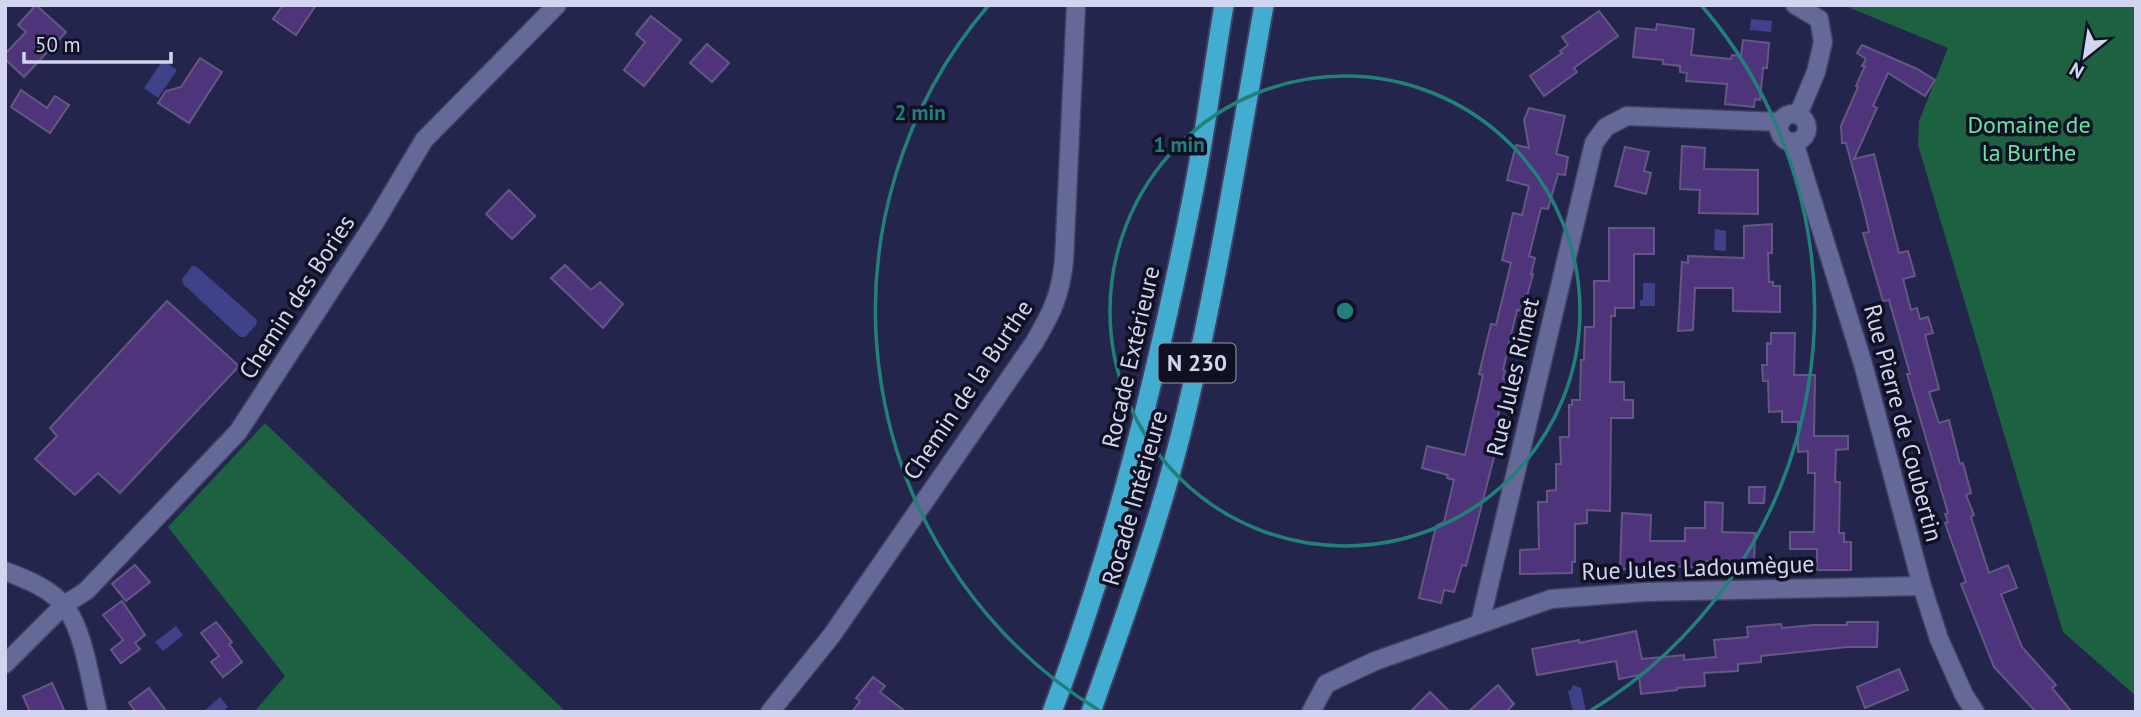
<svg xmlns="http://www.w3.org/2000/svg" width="2141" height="717" font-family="'PT Sans',sans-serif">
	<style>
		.green { fill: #1c6240 }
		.water { fill: #3f4289 }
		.building { fill: #4e347a; stroke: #655783; stroke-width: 2 }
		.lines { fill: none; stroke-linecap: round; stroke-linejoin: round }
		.minor-casing { stroke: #404063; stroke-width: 21 }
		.trunk-casing { stroke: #404063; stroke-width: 23 }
		.minor { stroke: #646997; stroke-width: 18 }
		.trunk { stroke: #42add0; stroke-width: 19 }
		.ring { fill: none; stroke: #22807b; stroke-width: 3.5 }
		.labels { text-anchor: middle; stroke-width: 7; stroke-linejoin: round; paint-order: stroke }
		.shield { fill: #0f1123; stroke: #979ab2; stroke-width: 2 }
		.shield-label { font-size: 23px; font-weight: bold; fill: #d1d5ef }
		.park-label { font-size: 24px; fill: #67e3a2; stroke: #0f1123 }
		.street-label { font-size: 24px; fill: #d1d5ef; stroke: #0f1123 }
		.centre { fill: #22807b; stroke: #0f1123; stroke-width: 3.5 }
		.ring-label { font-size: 21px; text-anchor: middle; font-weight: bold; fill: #22807b; stroke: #0f1123; stroke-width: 7; stroke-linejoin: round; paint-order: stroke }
	</style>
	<rect width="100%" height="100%" fill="#23254d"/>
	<!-- green -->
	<g class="green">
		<path d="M1843 5H2136V696L2063 632 1918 145 1919 121 1948 48Z"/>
		<path d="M265 423 566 712H254L285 676 168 527Z"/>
	</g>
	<!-- water -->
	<g class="water">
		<path d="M1751 19 1772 21 1771 32 1750 30Z"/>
		<path d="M163 60 177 70 158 98 144 88Z"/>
		<path d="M1715 229 1726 231V249L1725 251 1714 250Z"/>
		<path d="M192 266 197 267 257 320 256 325 245 337H240L183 284 182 279Z"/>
		<path d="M1643 283H1655V306H1640V300H1643Z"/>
		<path d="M176 626 183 635 163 651 155 642Z"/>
		<path d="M1573 685 1581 688 1586 712H1573L1568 691 1571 690Z"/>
		<path d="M220 697 228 707 222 712H203Z"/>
	</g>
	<!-- building -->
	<g class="building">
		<path d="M36 5 66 32 24 77 5 59V54L26 32 18 25Z"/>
		<path d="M283 5H316L296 35 273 19Z"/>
		<path d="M1599 11 1618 36 1574 68 1577 72 1544 96 1530 76 1562 53 1560 51 1568 45 1562 37Z"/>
		<path d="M651 16 681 40 644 86 624 70 645 42 636 34Z"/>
		<path d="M1657 24 1694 29 1691 55 1731 59 1732 55 1741 56 1743 40 1769 43 1767 68H1763L1760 100 1755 99 1754 107 1725 104 1727 84 1686 81 1687 73 1680 72V66L1663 64V60L1633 57 1636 28 1656 30Z"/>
		<path d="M707 44 729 63 712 82 690 63Z"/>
		<path d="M1862 45 1917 69 1935 80 1925 96 1888 73 1873 106 1877 108 1854 159 1874 154 1899 253 1908 251 1915 276 1903 279 1911 310 1917 308 1920 319 1928 317 1933 333 1925 335 1939 389 1929 392 1939 423 1949 420 1960 464 1963 463 1971 493 1966 495 1974 515 1971 517 1989 573 2008 565 2017 588 2001 594 2022 647 2056 685 2052 688 2072 712H2036L1994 667 1961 584 1966 582 1945 523 1948 522 1945 514 1948 513 1907 374H1910L1889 300 1883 301 1863 233 1869 232 1864 210 1846 143H1842L1841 126 1858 87 1856 86 1865 66H1862L1866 59 1857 53Z"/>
		<path d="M200 58 222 72 189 123 158 103 166 91 181 87Z"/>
		<path d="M21 90 47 108 55 96 69 105 50 133 11 107Z"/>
		<path d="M1529 108 1565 116 1556 154 1568 157 1565 175 1558 174 1548 209 1541 208 1529 256 1535 258 1531 274H1533L1523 311 1517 310 1503 370 1505 371 1503 379 1507 380 1494 432 1500 434 1466 566 1462 565 1454 592 1444 590 1441 603 1419 598 1436 526 1444 522 1454 480 1447 478 1448 475 1422 468 1427 446 1465 455 1483 375 1479 374 1491 324 1496 325 1511 263 1502 260 1513 213 1522 215 1529 186 1507 180 1516 145 1529 148 1524 120Z"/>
		<path d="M1682 146 1705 148 1704 169 1758 170V214L1699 213 1700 190 1680 189Z"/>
		<path d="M1625 147 1649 152 1644 171 1651 173 1646 194 1615 186Z"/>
		<path d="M509 190 535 216 512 239 486 214Z"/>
		<path d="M1772 224V253H1768L1769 282H1773V286H1780V312L1733 311V288H1695L1693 330 1678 331 1682 262 1688 263V256L1744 258V226Z"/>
		<path d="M1609 228H1654V254H1634V308H1615V316H1611L1610 382H1624V400H1633V418H1611L1610 511 1587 510V523L1575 524V562H1572V573L1520 574V550L1539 549 1538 502H1547V491L1556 490V464H1561L1560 437H1569V405H1572V400H1580L1581 360H1584L1585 327H1594V281H1609Z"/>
		<path d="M565 265 591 290 600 282 623 304 603 328 551 278Z"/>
		<path d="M167 301 239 366 120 493 98 473 75 495 35 459 57 436 50 428Z"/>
		<path d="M1771 333H1795L1794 375H1815L1814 436H1848V449L1836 450 1835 482H1840L1839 533H1844V542H1851V570H1817V549H1790V532H1814L1815 473H1808V451L1798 452V422H1782V411L1769 412 1768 381H1763L1762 365H1767V343L1771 344Z"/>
		<path d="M1749 487H1765L1764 503H1749Z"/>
		<path d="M1705 502 1723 503 1722 532 1755 533 1754 562 1706 561V567L1647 566V570L1620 569 1622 513 1651 515 1650 541H1685V528H1705Z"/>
		<path d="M135 565 150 582 126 601 112 584Z"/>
		<path d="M122 601 145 635 135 643 140 649 121 663 111 650 123 640 103 615Z"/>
		<path d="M216 622 232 642 229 644 242 662 223 677 211 662 219 656 201 633Z"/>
		<path d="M1847 622H1878L1877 647H1847L1761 656V662L1738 664V671L1704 673 1705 686 1677 688V690L1641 694 1639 675 1619 679 1616 661 1537 675 1532 649 1579 640V643L1636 631 1642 659 1684 655V660L1716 657 1714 640 1748 637 1747 627 1781 624 1782 628 1813 625H1847Z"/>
		<path d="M1899 669 1908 690 1865 708 1857 687Z"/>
		<path d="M873 677 885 686 880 692 906 712H852L860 701 856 698Z"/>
		<path d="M52 683 65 712H30L23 696Z"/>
		<path d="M1498 685 1514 704 1506 712H1468Z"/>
		<path d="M149 688 167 712H136L129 703Z"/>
		<path d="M1430 692 1450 712H1410Z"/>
	</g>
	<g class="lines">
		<!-- minor casing -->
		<g class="minor-casing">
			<g id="minor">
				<path d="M1795 5 1819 19 1823 42 1816 72 1798 115"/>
				<circle cx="1793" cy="128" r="14"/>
				<path d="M1794 142 1863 364 1922 586 1939 639 1964 695 1975 712"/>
				<path d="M5 571C26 579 52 589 66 608 84 632 90 681 98 712"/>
				<path d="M1480 623 1594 143 1606 127 1627 116 1781 122"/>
				<path d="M5 664 64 605 86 591 238 432 377 219 424 140 557 5"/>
				<path d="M770 712 832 635 1034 343C1052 312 1060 297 1064 261L1076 5"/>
				<path d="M1311 712 1326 684 1375 661 1551 599 1645 592 1922 586"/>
			</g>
		</g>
		<!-- trunk casing -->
		<g class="trunk-casing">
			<g id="trunk">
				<path d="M1052 712C1115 546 1157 373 1192 199 1205 135 1213 70 1224 5"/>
				<path d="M1091 712C1126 613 1162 515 1186 413 1218 278 1240 141 1264 5"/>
			</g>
		</g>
		<!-- minor -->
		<use href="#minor" class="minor"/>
		<!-- trunk -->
		<use href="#trunk" class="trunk"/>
	</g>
	<!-- distance rings -->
	<g class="ring">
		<circle cx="1345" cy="311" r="235"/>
		<path d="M1100 711A469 469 0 0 1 988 6M1702 6A469 469 0 0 1 1590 711"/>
	</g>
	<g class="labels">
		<!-- shield labels -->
		<rect class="shield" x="1158.5" y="343.5" width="77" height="39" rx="5"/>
		<g class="shield-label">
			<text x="1197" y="371">N 230</text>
		</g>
		<!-- park labels -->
		<g class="park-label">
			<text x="2029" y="133">Domaine de<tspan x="2029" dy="28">la Burthe</tspan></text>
		</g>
		<!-- street labels -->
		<g class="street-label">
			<text transform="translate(297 297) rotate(-57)" y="8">Chemin des Bories</text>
			<text transform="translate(1131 357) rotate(-77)" y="8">Rocade Extérieure</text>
			<text transform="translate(1513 377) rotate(-77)" y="8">Rue Jules Rimet</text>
			<text transform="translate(968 390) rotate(-56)" y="8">Chemin de la Burthe</text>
			<text transform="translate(1903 423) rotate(75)" y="8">Rue Pierre de Coubertin</text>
			<text transform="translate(1135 498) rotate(-74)" y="8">Rocade Intérieure</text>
			<text transform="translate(1698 568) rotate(-2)" y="8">Rue Jules Ladoumègue</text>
		</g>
	</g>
	<circle cx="1345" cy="311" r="10" class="centre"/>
	<g class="ring-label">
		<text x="920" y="120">2 min</text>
		<text x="1179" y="152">1 min</text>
	</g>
	<!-- border -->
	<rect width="2141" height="717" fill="none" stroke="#d1d5ef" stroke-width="14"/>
	<!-- north arrow -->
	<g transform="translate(2085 56) rotate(210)" stroke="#0f1123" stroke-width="5" paint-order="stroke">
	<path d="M0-5L12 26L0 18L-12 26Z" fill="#d1d5ef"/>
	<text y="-10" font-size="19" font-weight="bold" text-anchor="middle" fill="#d1d5ef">N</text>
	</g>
	<!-- scale -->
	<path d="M24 52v10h147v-10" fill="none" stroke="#d1d5ef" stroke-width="3.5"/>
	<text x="35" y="52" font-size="21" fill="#d1d5ef" stroke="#0f1123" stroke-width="5" paint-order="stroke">50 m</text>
</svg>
